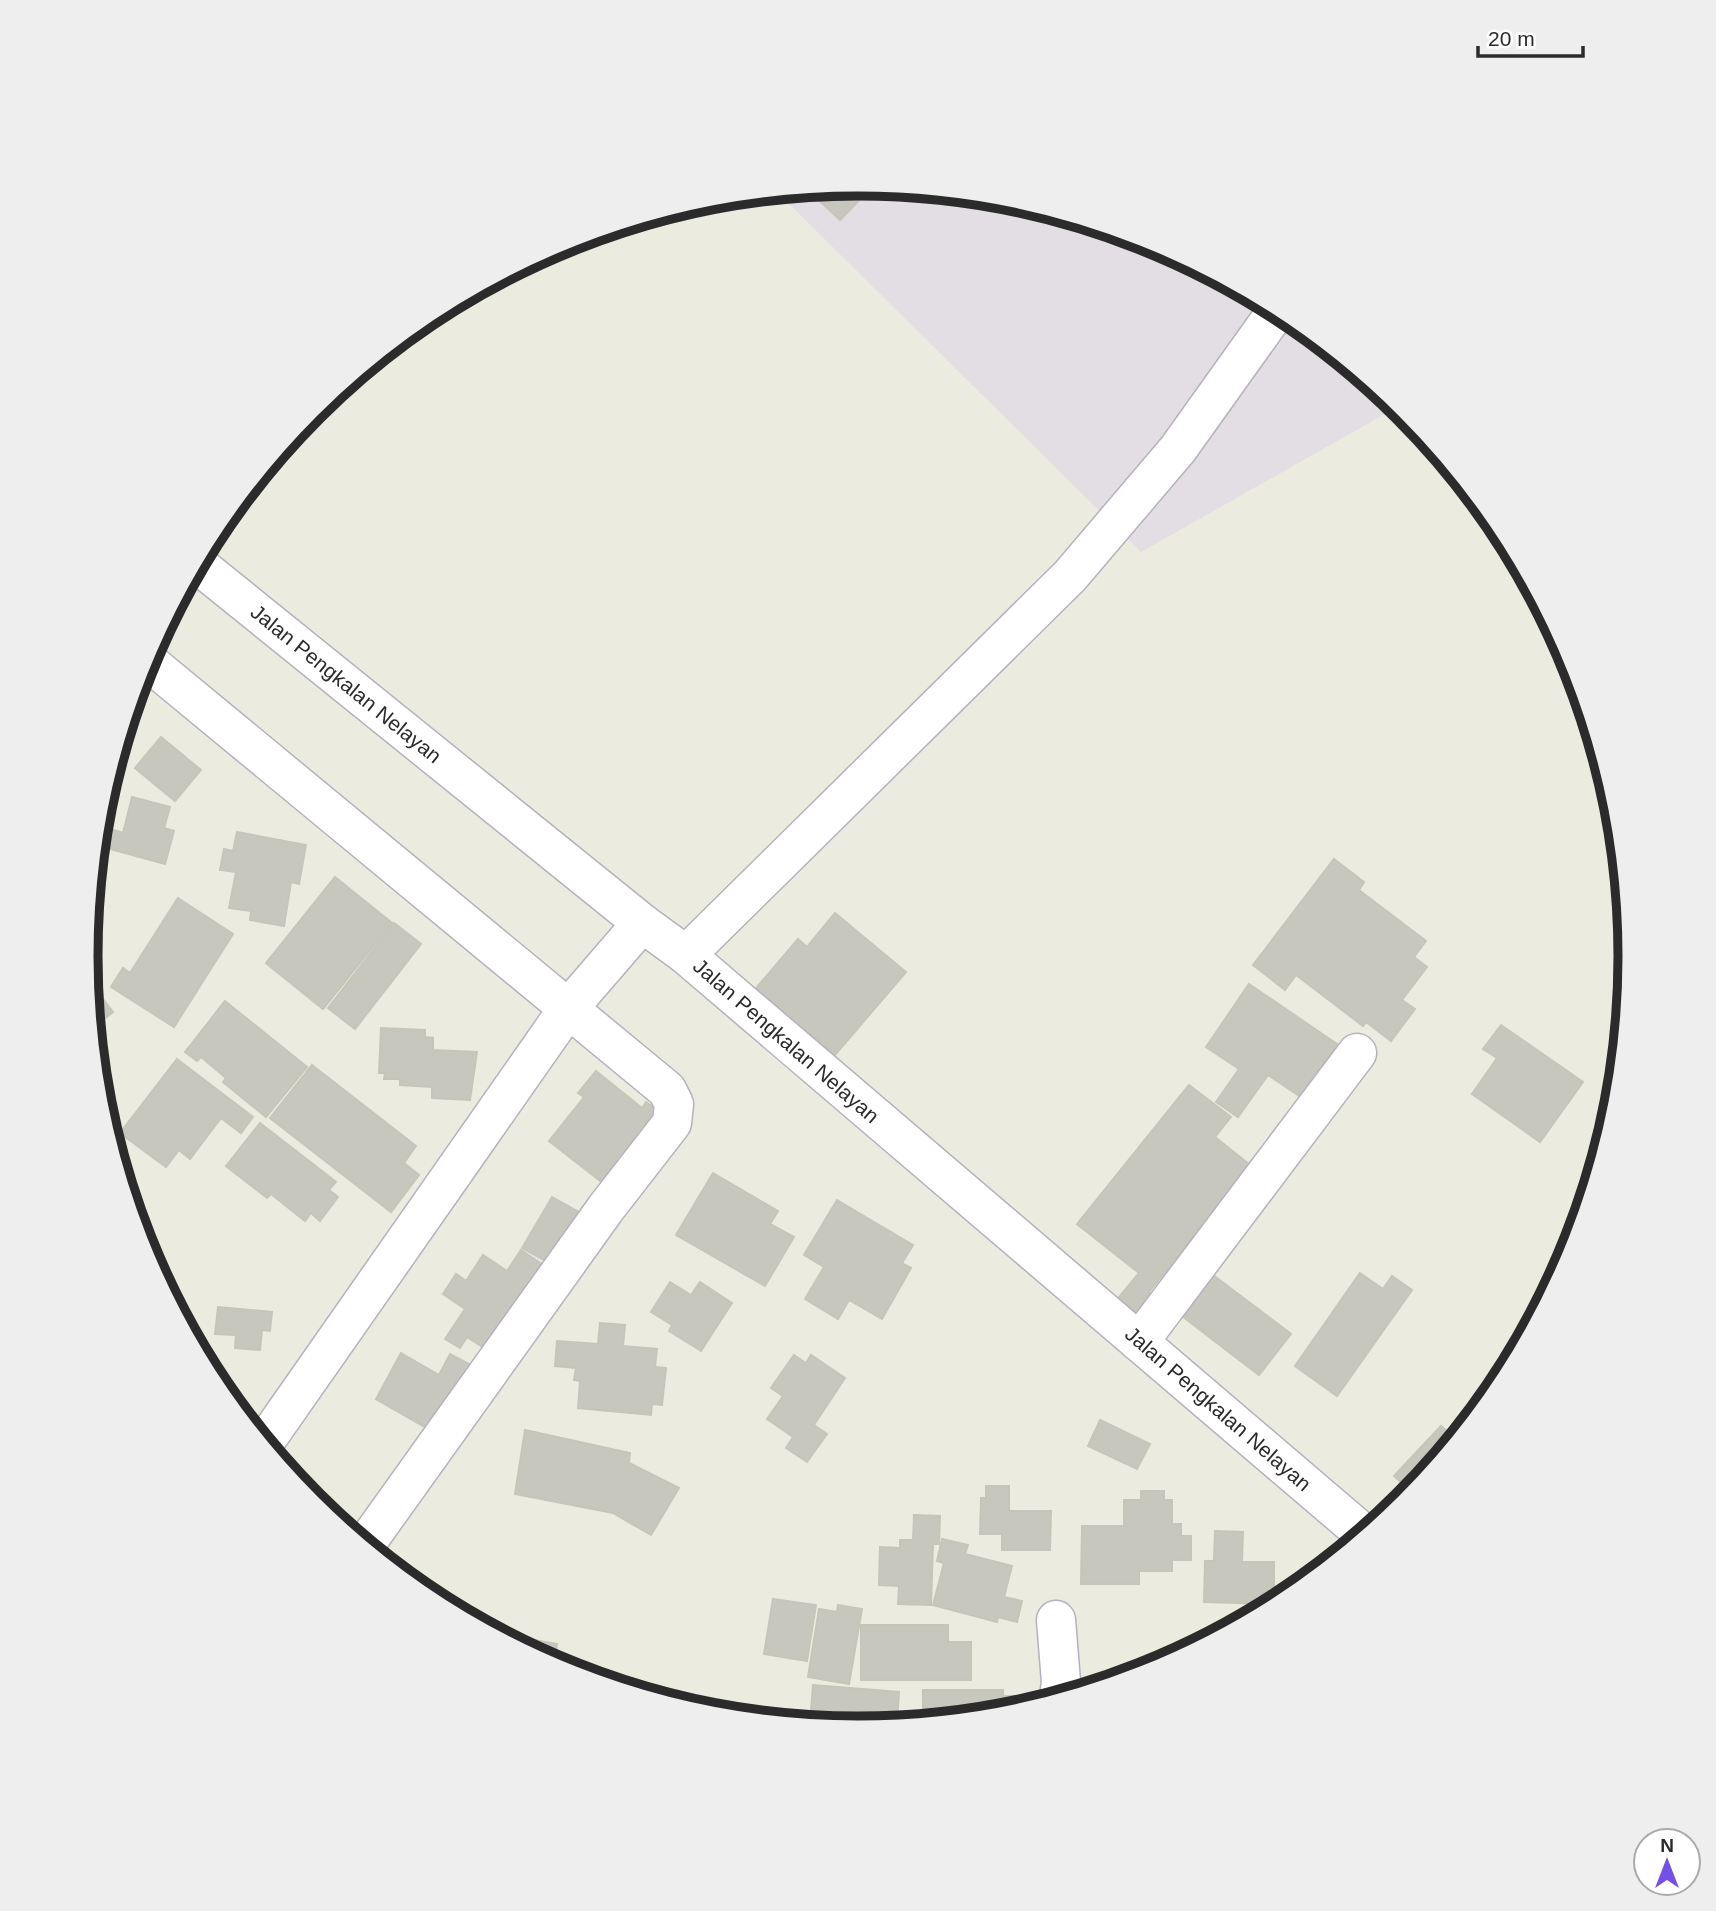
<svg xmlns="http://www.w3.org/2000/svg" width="1716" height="1911" font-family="Arial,sans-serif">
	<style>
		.industrial { fill: #e3dee4 }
		.building { fill: #c7c7be; stroke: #c6c6b8; stroke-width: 2 }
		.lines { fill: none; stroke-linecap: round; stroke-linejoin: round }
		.minor-casing { stroke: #b5b2bd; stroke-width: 41 }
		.minor { stroke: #fff; stroke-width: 38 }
		.labels { text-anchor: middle; stroke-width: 5; stroke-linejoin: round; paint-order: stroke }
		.street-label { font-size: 21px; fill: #2b2b2b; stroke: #fff }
		.rim { fill: none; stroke: #2b2b2b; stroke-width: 9 }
	</style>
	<rect width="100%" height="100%" fill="#ebebdf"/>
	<!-- industrial -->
	<path class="industrial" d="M858 183 1009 198 1154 242 1287 314 1399 406 1141 552 776 191Z"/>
	<!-- building -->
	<g class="building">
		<path d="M858 183 872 187 840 220 806 188Z"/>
		<path d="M161 737 201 770 175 801 135 768Z"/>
		<path d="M132 797 170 807 164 828 174 831 165 864 103 847 108 828 123 833Z"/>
		<path d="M237 832 306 845 299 884 291 882 284 926 250 920 251 911 229 908 236 872 220 870 224 849 233 851Z"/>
		<path d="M1334 859 1364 882 1359 890 1426 941 1414 957 1427 967 1402 1000 1415 1009 1391 1041 1366 1022 1363 1026 1296 975 1285 990 1253 965Z"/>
		<path d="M335 877 392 923 323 1009 266 963Z"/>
		<path d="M178 898 233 934 174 1027 111 987 123 968 130 973Z"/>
		<path d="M835 913 906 972 835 1055 816 1038 806 1050 746 1000 798 939 807 947Z"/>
		<path d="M394 923 421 944 355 1029 328 1008Z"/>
		<path d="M88 979 113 1012 93 1028Z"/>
		<path d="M1249 984 1337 1044 1301 1097 1268 1075 1238 1117 1216 1102 1239 1069 1206 1047Z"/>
		<path d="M225 1001 307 1067 266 1117 223 1082 226 1078 201 1057 197 1061 185 1052Z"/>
		<path d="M1501 1025 1583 1082 1540 1142 1472 1094 1497 1058 1483 1049Z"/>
		<path d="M381 1028 425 1030V1037L433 1038V1050L477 1052 470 1100 432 1098V1087L400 1085V1079H384L385 1073H379Z"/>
		<path d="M177 1059 253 1117 241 1133 221 1118 190 1159 179 1150 166 1167 120 1133Z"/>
		<path d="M312 1065 416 1146 404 1163 419 1175 391 1212 270 1118Z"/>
		<path d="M596 1071 642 1108 646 1102 668 1119 612 1190 549 1141 584 1097 578 1093Z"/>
		<path d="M1189 1085 1231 1117 1215 1137 1250 1165 1149 1292 1158 1299 1135 1327 1110 1308 1139 1273 1077 1224Z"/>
		<path d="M260 1123 336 1182 329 1190 338 1197 320 1221 311 1213 305 1221 271 1194 267 1198 226 1166Z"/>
		<path d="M713 1173 778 1211 770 1224 794 1237 765 1286 676 1235Z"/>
		<path d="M552 1197 584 1215 555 1266 522 1248Z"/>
		<path d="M837 1200 913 1245 902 1263 911 1268 882 1319 849 1300 838 1319 805 1299 824 1267 804 1255Z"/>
		<path d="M521 1250 551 1270 495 1355 467 1337 460 1348 445 1339 465 1309 443 1294 456 1274 466 1281 483 1255 507 1271Z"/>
		<path d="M1360 1273 1383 1289 1392 1276 1412 1290 1337 1396 1295 1366Z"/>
		<path d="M1213 1275 1291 1334 1259 1375 1182 1316Z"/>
		<path d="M670 1282 691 1295 700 1282 732 1303 701 1351 669 1331 672 1325 651 1312Z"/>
		<path d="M218 1307 272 1312 270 1331 262 1330 260 1350 235 1348 236 1335 215 1334Z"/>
		<path d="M600 1323 625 1325 623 1346 657 1349 655 1367 666 1368 662 1405 652 1404 651 1415 578 1408 580 1381 574 1380 576 1368 555 1366 557 1341 598 1344Z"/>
		<path d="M401 1353 439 1375 450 1354 473 1366 435 1433 376 1399Z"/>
		<path d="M794 1355 806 1363 811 1355 845 1378 814 1425 827 1434 807 1462 786 1448 793 1437 767 1419 783 1396 771 1388Z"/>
		<path d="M1100 1420 1150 1444 1137 1469 1088 1446Z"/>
		<path d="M1441 1426 1456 1439 1397 1508 1391 1502 1405 1486 1394 1476Z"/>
		<path d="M525 1430 630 1453 629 1463 679 1488 651 1535 613 1513 515 1494Z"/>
		<path d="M986 1486H1009V1511H1051L1050 1550H1002V1534H980L981 1498H986Z"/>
		<path d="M1141 1491H1164V1500H1172V1524H1181V1536H1191V1560H1172V1571H1139V1584H1081L1082 1526H1124V1500H1141Z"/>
		<path d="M914 1515 940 1516 939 1544H933L931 1605 898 1604 899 1586 879 1585 880 1547 900 1548V1540H913Z"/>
		<path d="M1215 1531 1243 1532 1242 1562H1274V1604L1204 1602 1205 1561H1214Z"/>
		<path d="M942 1539 968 1545 965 1554 1012 1566 1004 1597 1022 1601 1017 1622 998 1617 997 1622 933 1605 944 1563 937 1561Z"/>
		<path d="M422 1592 469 1611 466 1618 429 1597Z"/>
		<path d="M773 1599 816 1605 807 1661 764 1654Z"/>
		<path d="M838 1605 862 1609 849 1684 808 1677 819 1609 837 1612Z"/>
		<path d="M861 1625H948V1642H971V1680H861Z"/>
		<path d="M496 1633 557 1644 554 1664Z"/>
		<path d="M813 1685 899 1692 897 1724 858 1728 810 1723Z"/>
		<path d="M923 1690H1003V1696H1042V1703L1008 1713 923 1721Z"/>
	</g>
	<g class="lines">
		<!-- minor casing -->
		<g class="minor-casing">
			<g id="minor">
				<path d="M196 563 642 923 686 955 1364 1534"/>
				<path d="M145 659 667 1090 674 1104 672 1123 606 1208 365 1545"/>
				<path d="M686 955 1070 576 1178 449 1278 309"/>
				<path d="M1139 1342 1357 1053"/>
				<path d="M264 1443 567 1010 642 923"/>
				<path d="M1056 1620 1061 1682 1059 1697"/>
			</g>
		</g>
		<!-- minor -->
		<use href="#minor" class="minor"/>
	</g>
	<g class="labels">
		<!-- street labels -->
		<g class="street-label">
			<text transform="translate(346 684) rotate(39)" y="7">Jalan Pengkalan Nelayan</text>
			<text transform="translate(786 1041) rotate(41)" y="7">Jalan Pengkalan Nelayan</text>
			<text transform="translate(1218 1409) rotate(41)" y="7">Jalan Pengkalan Nelayan</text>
		</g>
	</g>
	<!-- crop -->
	<path d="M0 0H1716V1911H0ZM98 956a760 760 0 1 1 1520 0a760 760 0 1 1-1520 0Z" fill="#eee" fill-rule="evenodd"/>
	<path class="rim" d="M98 956a760 760 0 1 1 1520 0a760 760 0 1 1-1520 0Z"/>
	<!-- north arrow -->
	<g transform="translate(1667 1862)"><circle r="33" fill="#ffffff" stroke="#aaaaaa" stroke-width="2"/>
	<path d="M0-5L12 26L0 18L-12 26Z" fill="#7450e6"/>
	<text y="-10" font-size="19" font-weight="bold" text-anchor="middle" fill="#2b2b2b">N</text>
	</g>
	<!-- scale -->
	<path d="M1478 46v10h105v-10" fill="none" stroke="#2b2b2b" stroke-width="3.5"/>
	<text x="1488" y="46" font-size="21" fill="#2b2b2b" stroke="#ffffff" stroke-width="5" paint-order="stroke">20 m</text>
</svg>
